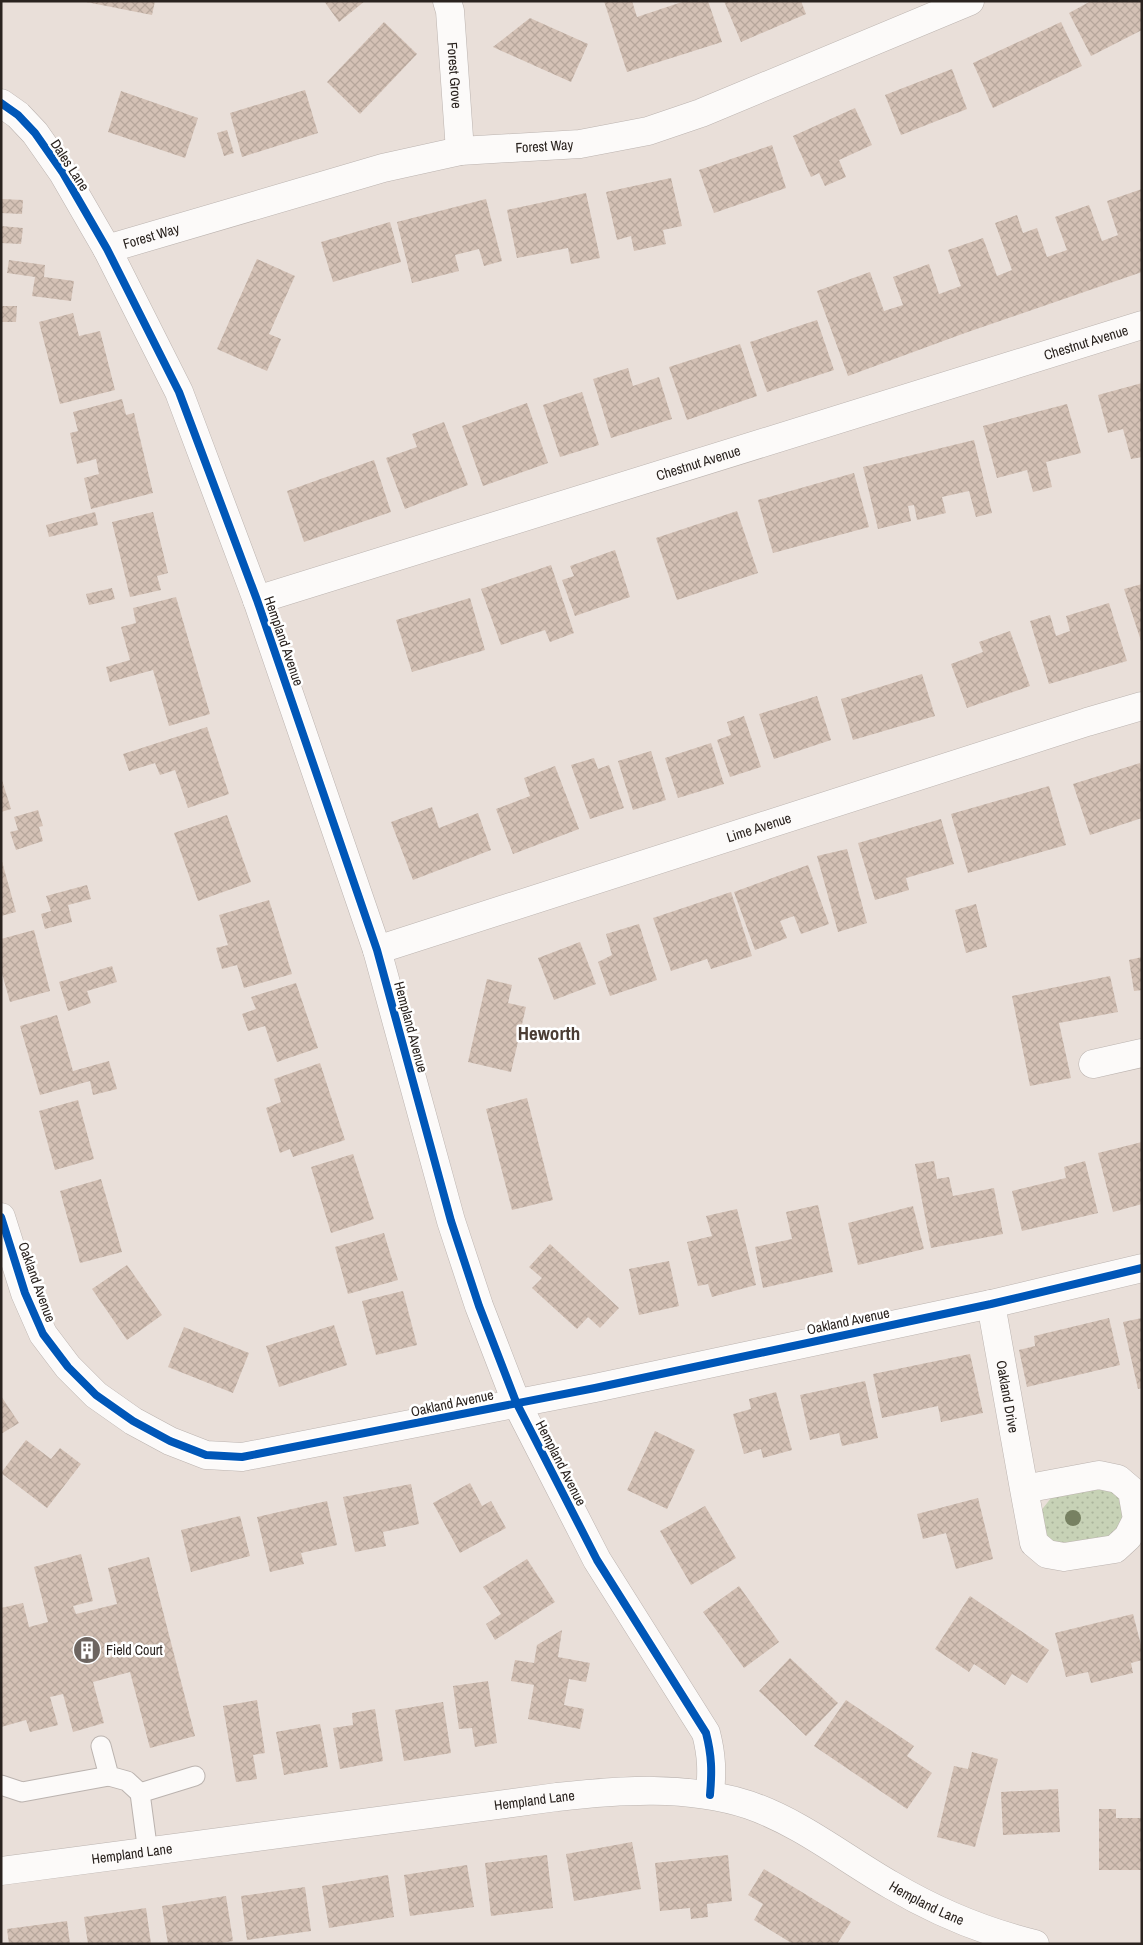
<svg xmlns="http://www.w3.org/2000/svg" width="1143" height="1945" font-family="'Archivo Narrow',sans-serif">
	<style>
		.grass { fill: url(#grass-dots) }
		.building { fill: url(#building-cross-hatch) }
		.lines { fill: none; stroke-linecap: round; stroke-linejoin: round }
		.lane-casing { stroke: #bbb3af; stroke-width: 21 }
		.street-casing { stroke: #bbb3af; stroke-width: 29 }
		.lane { stroke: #fcfaf9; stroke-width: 19 }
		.street { stroke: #fcfaf9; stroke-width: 28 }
		.cycleway-casing { stroke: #fff; stroke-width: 11 }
		.cycleway { stroke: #0057b8; stroke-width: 8 }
		.tree { fill: #778162 }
		.labels { text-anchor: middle; stroke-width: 5; stroke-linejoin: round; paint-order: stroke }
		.street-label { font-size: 14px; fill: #2a231f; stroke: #fff }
		.poi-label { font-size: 14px; fill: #2a231f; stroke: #fff; text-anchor: start }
		.district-label { font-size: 19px; font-weight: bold; fill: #4b3d34; stroke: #fff }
	</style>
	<defs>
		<pattern id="grass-dots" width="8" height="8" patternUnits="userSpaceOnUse" patternTransform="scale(1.25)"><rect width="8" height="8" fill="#c7d2b6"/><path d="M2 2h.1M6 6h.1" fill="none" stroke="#abb49c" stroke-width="1.8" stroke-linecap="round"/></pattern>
		<pattern id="building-cross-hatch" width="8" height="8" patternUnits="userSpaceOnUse" patternTransform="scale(1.25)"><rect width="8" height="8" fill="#d4c1b5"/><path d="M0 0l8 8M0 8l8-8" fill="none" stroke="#b6a69b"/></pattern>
	</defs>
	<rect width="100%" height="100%" fill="#e9dfd9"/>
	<!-- grass -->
	<path class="grass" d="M1106 1486 1119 1495 1124 1522 1113 1536 1059 1547 1045 1537 1040 1512 1051 1498Z"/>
	<!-- building -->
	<g class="building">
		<path d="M81 1H155L152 15Z"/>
		<path d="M324 1H365L339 22Z"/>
		<path d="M604 1H632L637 17 685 1H708L722 42 627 72Z"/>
		<path d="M724 1H801L806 14 741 42Z"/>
		<path d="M1091 1H1142V30L1091 56 1069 13Z"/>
		<path d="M530 18 588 44 571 82 493 47Z"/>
		<path d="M384 22 417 54 360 114 327 82Z"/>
		<path d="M1061 22 1082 66 993 108 973 63Z"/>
		<path d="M952 69 967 109 901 135 885 95Z"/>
		<path d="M305 90 318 133 242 157 230 113Z"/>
		<path d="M121 91 198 118 185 158 108 132Z"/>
		<path d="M855 108 872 145 839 160 846 177 825 186 819 173 811 177 793 136Z"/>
		<path d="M227 130 234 153 224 156 217 133Z"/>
		<path d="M772 145 786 188 714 213 699 170Z"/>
		<path d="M671 178 682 226 663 230 666 244 634 251 631 236 617 240 606 192Z"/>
		<path d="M1142 189V272L965 333 848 376 817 291 870 272 884 311 903 305 893 277 929 264 939 294 961 286 948 250 983 238 997 276 1012 270 995 223 1017 215 1023 233 1037 228 1047 257 1067 250 1055 217 1089 205 1102 241 1118 235 1107 201Z"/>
		<path d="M586 193 600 258 571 264 568 248 517 258 507 210Z"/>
		<path d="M1 199 23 200 22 214 1 213Z"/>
		<path d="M486 199 502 261 484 266 479 249 455 255 459 271 412 283 397 222Z"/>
		<path d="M390 222 401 262 333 282 321 242Z"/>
		<path d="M1 226 23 228 21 244 1 243Z"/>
		<path d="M257 259 295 276 269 334 281 339 267 371 217 349Z"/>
		<path d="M9 260 45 265 44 277 74 281 71 301 32 296 35 277 7 273Z"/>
		<path d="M1 306H17L16 322H1Z"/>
		<path d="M73 313 79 336 100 331 115 390 60 404 39 322Z"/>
		<path d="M817 320 834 370 767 392 750 342Z"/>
		<path d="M740 344 757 396 687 420 669 367Z"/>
		<path d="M628 368 633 386 659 377 672 419 611 438 593 379Z"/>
		<path d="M1142 383V457L1131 459 1123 429 1108 433 1098 395Z"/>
		<path d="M582 392 599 445 560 457 543 405Z"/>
		<path d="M122 399 126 415 134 413 153 493 91 509 84 478 99 474 96 459 77 464 70 433 78 431 73 412Z"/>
		<path d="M527 403 548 463 483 486 462 426Z"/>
		<path d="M1067 404 1081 453 1046 462 1052 487 1033 492 1027 470 997 478 983 426Z"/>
		<path d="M444 422 468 485 405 509 386 458 417 447 412 434Z"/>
		<path d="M974 440 992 513 976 517 969 491 942 497 946 513 917 520 914 505 908 506 911 521 878 529 863 467Z"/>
		<path d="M374 460 391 512 304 542 287 491Z"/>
		<path d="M854 473 869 527 773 553 758 500Z"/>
		<path d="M737 511 758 573 677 600 656 538Z"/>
		<path d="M95 512 98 525 49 537 46 525Z"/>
		<path d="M153 512 168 573 157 576 161 590 130 597 112 522Z"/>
		<path d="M615 550 630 597 575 616 562 580 574 576 570 566Z"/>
		<path d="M551 565 574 633 550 642 545 630 501 645 481 589Z"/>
		<path d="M1142 584V641H1141L1124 589Z"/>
		<path d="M112 588 115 599 89 605 86 594Z"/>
		<path d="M176 597 210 714 169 726 153 670 110 682 106 667 130 660 121 627 136 623 133 608Z"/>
		<path d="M470 598 485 650 412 672 396 620Z"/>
		<path d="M1109 603 1127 661 1049 684 1030 621 1050 615 1056 636 1070 631 1066 616Z"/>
		<path d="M1010 631 1030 686 967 708 951 664 983 652 979 642Z"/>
		<path d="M922 674 935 716 853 740 841 699Z"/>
		<path d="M817 696 831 740 774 759 759 714Z"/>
		<path d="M744 716 761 767 730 777 717 740 731 735 727 722Z"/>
		<path d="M207 727 229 794 188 808 175 770 160 775 155 763 129 771 123 754Z"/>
		<path d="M711 743 724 784 678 798 665 758Z"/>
		<path d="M651 751 666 800 633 810 618 761Z"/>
		<path d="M594 758 598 769 609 765 624 808 590 819 571 765Z"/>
		<path d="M1140 763 1142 769V818L1090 835 1073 784Z"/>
		<path d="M555 766 579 829 513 854 496 809 530 796 524 778Z"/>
		<path d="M1 777 11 809 1 812Z"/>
		<path d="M1049 786 1066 845 968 873 951 814Z"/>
		<path d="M432 807 439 828 478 813 491 850 413 880 391 822Z"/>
		<path d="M38 810 43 826 39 827 43 841 16 850 10 832 18 830 14 817Z"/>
		<path d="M227 815 251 882 198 901 174 833Z"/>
		<path d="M941 819 954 864 906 878 909 890 875 900 858 843Z"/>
		<path d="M847 849 867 923 838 932 817 856Z"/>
		<path d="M1 858 16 912 1 916Z"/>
		<path d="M808 865 829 924 801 934 794 916 780 921 787 938 755 950 734 892Z"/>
		<path d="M87 885 91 899 68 905 72 922 45 929 41 914 51 911 46 896Z"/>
		<path d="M731 892 752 956 711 969 707 959 671 971 653 918Z"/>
		<path d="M269 900 292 974 244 988 237 965 222 969 216 948 228 945 219 915Z"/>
		<path d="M976 904 987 947 966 953 955 910Z"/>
		<path d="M639 924 657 980 610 996 598 962 612 955 606 934Z"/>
		<path d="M34 930 50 991 10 1002 1 970V939Z"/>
		<path d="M580 942 596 984 554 1000 538 958Z"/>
		<path d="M1142 957V990L1134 991 1129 960Z"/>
		<path d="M112 966 117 982 87 991 91 1003 68 1011 59 982Z"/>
		<path d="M1110 976 1118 1012 1059 1023 1071 1078 1030 1086 1012 996Z"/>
		<path d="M487 979 512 985 508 1003 526 1007 511 1072 468 1062Z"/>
		<path d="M296 983 318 1048 277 1062 265 1026 248 1031 242 1014 256 1009 251 997Z"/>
		<path d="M57 1015 73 1071 109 1061 117 1089 93 1095 90 1081 40 1095 20 1026Z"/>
		<path d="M320 1063 345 1140 293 1157 290 1149 280 1153 266 1108 281 1102 274 1079Z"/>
		<path d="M527 1098 553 1200 512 1210 486 1109Z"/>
		<path d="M78 1100 94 1159 55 1170 39 1111Z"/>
		<path d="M1142 1142V1204L1113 1212 1098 1153Z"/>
		<path d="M353 1154 374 1219 331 1233 311 1167Z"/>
		<path d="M934 1161 937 1179 949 1177 953 1196 994 1188 1003 1234 931 1248 915 1164Z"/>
		<path d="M1085 1161 1098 1213 1022 1231 1012 1191 1066 1178 1064 1167Z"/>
		<path d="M101 1179 122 1252 80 1263 60 1191Z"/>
		<path d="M818 1205 833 1272 763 1288 755 1247 792 1239 786 1212Z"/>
		<path d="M913 1206 924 1249 858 1265 848 1223Z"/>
		<path d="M737 1209 756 1285 712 1297 708 1284 698 1286 687 1242 712 1236 706 1216Z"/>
		<path d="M384 1233 398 1280 348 1294 335 1247Z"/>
		<path d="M550 1244 619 1308 600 1328 588 1317 577 1329 532 1288 542 1278 529 1267Z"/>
		<path d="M669 1261 679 1306 639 1315 629 1269Z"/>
		<path d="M127 1265 162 1315 127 1340 92 1289Z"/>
		<path d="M403 1291 417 1345 376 1355 362 1301Z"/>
		<path d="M1109 1318 1120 1365 1027 1387 1019 1350 1035 1346 1034 1336Z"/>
		<path d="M1142 1318V1388L1138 1389 1123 1322Z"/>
		<path d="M334 1325 347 1365 279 1387 266 1346Z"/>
		<path d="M184 1327 249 1353 233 1393 168 1367Z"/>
		<path d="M970 1354 983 1413 941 1422 938 1406 882 1418 873 1374Z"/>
		<path d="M865 1381 878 1438 842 1446 839 1433 810 1440 800 1395Z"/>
		<path d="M776 1392 792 1450 763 1458 761 1449 744 1454 733 1414 751 1409 749 1399Z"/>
		<path d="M1 1396 19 1423 1 1434Z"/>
		<path d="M655 1431 695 1450 667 1509 627 1490Z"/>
		<path d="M26 1440 51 1459 60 1448 81 1464 47 1508 1 1473Z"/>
		<path d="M470 1483 482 1506 491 1501 506 1528 460 1553 433 1503Z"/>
		<path d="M411 1484 419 1524 383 1532 386 1546 355 1552 343 1497Z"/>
		<path d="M978 1498 993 1559 956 1569 946 1533 923 1539 917 1514Z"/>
		<path d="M327 1501 337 1545 301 1553 304 1564 270 1572 257 1517Z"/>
		<path d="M705 1506 736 1558 691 1585 660 1531Z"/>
		<path d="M240 1516 250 1556 191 1572 181 1530Z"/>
		<path d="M81 1554 93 1601 73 1606 76 1614 117 1604 108 1568 149 1557 195 1736 150 1748 130 1672 93 1682 104 1723 73 1732 63 1694 50 1697 58 1725 30 1732 26 1720 1 1727V1608L23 1603 29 1627 48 1622 34 1567Z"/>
		<path d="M527 1559 555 1602 495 1640 486 1624 501 1614 483 1587Z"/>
		<path d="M739 1586 779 1642 744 1668 703 1612Z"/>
		<path d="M970 1596 1049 1650 1027 1683 1012 1674 1005 1685 974 1664 969 1672 935 1649Z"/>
		<path d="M1133 1614 1142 1649V1660L1131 1663 1133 1673 1091 1683 1088 1672 1066 1677 1055 1633Z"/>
		<path d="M562 1630 558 1657 590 1663 586 1682 569 1679 564 1705 584 1709 580 1729 528 1719 534 1685 511 1681 515 1660 534 1663 537 1645Z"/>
		<path d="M790 1658 838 1703 806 1736 759 1691Z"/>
		<path d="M488 1681 497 1743 475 1747 472 1728 459 1729 453 1686Z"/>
		<path d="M257 1700 265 1753 253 1755 257 1779 236 1782 223 1706Z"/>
		<path d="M846 1700 914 1746 907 1756 932 1773 907 1809 814 1746Z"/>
		<path d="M443 1702 451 1753 404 1761 395 1710Z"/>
		<path d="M375 1709 383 1761 340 1769 333 1728 353 1725 352 1713Z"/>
		<path d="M320 1724 328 1767 284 1775 276 1732Z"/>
		<path d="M972 1752 998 1759 975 1847 937 1837 954 1766 968 1769Z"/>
		<path d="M1058 1789 1060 1832 1003 1835 1001 1792Z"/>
		<path d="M1099 1809H1116V1818H1142V1870H1099Z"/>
		<path d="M632 1842 641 1889 574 1901 566 1854Z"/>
		<path d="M547 1855 553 1908 491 1916 485 1863Z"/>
		<path d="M728 1855 732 1901 707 1904 708 1917 691 1919 690 1908 660 1911 655 1863Z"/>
		<path d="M467 1865 474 1907 410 1916 404 1875Z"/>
		<path d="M764 1869 851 1922 837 1944H793L754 1920 763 1904 748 1895Z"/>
		<path d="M388 1875 394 1917 329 1928 322 1886Z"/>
		<path d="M305 1887 311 1931 247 1940 241 1896Z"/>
		<path d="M226 1896 233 1941 214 1944H168L162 1906Z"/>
		<path d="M146 1908 151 1944H88L84 1917Z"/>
		<path d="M67 1921 70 1944H9L7 1929Z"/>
	</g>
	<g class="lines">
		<!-- lane casing -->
		<g class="lane-casing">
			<g id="lane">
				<path d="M101 1746 109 1776 127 1781 140 1793"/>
				<path d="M1 1785 22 1792 109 1776"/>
				<path d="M148 1853 140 1793 195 1776"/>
			</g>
		</g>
		<!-- street casing -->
		<g class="street-casing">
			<g id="street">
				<path id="s1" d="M447 1 450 11 460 151"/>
				<path d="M1 103 18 115 35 133 63 173 107 249 179 392 257 600 377 950 451 1221 479 1306 516 1402 597 1560 706 1733C712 1756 712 1772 710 1795"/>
				<path id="s2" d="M107 249 383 168 460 151 580 144 648 131 701 113 970 1"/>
				<path id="s3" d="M257 600 1142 325"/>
				<path id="s4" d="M377 950 1087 722 1142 706"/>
				<path d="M1093 1064 1142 1053"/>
				<path d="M1 1217 25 1293 43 1334 68 1367 96 1395 133 1421 170 1441 206 1455 242 1457 595 1388 991 1304 1142 1268"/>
				<path id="s5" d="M991 1304 1024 1489 1034 1543 1047 1554 1064 1557 1115 1549 1128 1537 1137 1519 1132 1491 1118 1479 1099 1475 1024 1489"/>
				<path id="s6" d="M1 1871 557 1797C621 1790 687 1785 749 1805 801 1823 844 1858 891 1885 935 1911 985 1932 1035 1944"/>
			</g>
		</g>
		<!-- lane -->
		<use href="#lane" class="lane"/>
		<!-- street -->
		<use href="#street" class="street"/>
		<!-- cycleway casing -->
		<g class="cycleway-casing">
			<g id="cycleway">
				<path d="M1 103 18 115 35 133 63 173 107 249 179 392 257 600 377 950 451 1221 479 1306 516 1402 597 1560 706 1733C712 1756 712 1772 710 1795"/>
				<path d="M1 1217 25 1293 43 1334 68 1367 96 1395 133 1421 170 1441 206 1455 242 1457 595 1388 991 1304 1142 1268"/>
			</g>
		</g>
		<!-- cycleway -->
		<use href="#cycleway" class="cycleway"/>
	</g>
	<!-- trees -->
	<circle class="tree" cx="1073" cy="1518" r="8"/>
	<!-- icons -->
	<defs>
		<g id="building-disc" transform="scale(1.4375)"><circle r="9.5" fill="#6d6560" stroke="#fff"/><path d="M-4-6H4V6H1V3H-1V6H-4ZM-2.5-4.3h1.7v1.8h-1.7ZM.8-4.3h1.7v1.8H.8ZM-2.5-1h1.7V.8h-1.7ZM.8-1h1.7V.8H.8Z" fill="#fff"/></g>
	</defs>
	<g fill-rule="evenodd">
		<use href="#building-disc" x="87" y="1650"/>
	</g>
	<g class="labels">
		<!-- street labels -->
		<g class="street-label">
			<text dy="5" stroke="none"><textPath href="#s1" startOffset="75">Forest Grove</textPath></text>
			<text dy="5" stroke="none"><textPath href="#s2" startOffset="451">Forest Way</textPath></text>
			<text transform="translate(70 165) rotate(57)" y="5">Dales Lane</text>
			<text dy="5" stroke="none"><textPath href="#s2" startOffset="46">Forest Way</textPath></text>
			<text dy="5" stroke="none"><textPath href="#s3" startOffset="868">Chestnut Avenue</textPath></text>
			<text dy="5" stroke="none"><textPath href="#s3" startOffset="462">Chestnut Avenue</textPath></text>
			<text transform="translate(284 641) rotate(71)" y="5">Hempland Avenue</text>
			<text dy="5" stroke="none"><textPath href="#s4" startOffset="401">Lime Avenue</textPath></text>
			<text transform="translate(411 1027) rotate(75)" y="5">Hempland Avenue</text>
			<text transform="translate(37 1282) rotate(70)" y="5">Oakland Avenue</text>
			<text transform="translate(848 1321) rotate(-12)" y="5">Oakland Avenue</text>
			<text dy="5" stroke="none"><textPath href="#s5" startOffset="94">Oakland Drive</textPath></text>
			<text transform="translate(452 1403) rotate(-12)" y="5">Oakland Avenue</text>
			<text transform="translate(561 1463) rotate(63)" y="5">Hempland Avenue</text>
			<text dy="5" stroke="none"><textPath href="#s6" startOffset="538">Hempland Lane</textPath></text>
			<text dy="5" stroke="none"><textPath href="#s6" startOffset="132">Hempland Lane</textPath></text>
			<text dy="5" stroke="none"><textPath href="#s6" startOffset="958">Hempland Lane</textPath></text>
		</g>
		<!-- poi labels -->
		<g class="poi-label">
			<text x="106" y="1655">Field Court</text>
		</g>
		<!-- district labels -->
		<g class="district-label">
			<text x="549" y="1040">Heworth</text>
		</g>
	</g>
	<!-- border -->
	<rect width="1143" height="1945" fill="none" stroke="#2a231f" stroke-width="5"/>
</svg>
